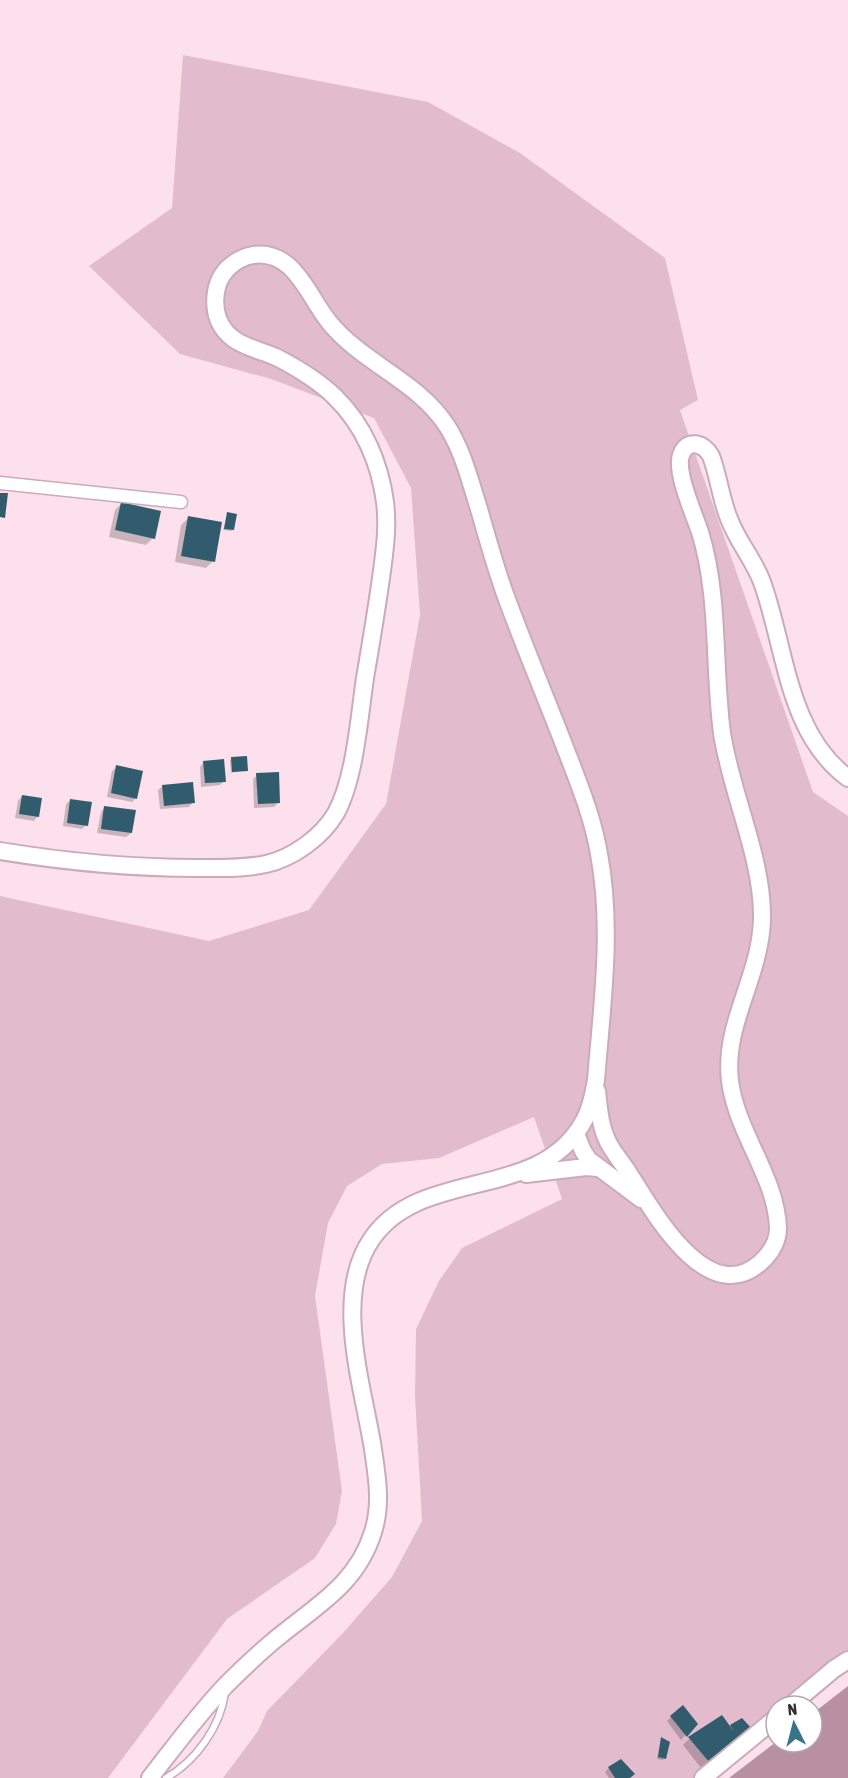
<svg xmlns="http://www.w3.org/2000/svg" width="848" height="1778" font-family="'Asap Condensed',sans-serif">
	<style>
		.green { fill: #e2bccd }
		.water { fill: #b98fa2 }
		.shadow { fill: #0003 }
		.building { fill: #305c6e }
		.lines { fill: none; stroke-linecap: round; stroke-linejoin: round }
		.lane-casing { stroke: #cbabb9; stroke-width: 9 }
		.street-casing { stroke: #cbabb9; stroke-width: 15 }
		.secondary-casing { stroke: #cbabb9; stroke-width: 20 }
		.lane { stroke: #fff; stroke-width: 6 }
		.street { stroke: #fff; stroke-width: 12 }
		.secondary { stroke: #fff; stroke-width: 16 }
	</style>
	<rect width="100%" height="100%" fill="#fce1ec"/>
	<!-- green -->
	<path class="green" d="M183 55 428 102 520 153 665 258 698 400 680 410 813 792 848 816V1660L790 1706H776V1718L703 1778H223L258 1731 267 1711 343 1633 392 1577 422 1521 415 1396 416 1329 439 1281 462 1248 562 1199 534 1117 439 1158 382 1164 347 1186 328 1223 315 1296 342 1491 336 1524 315 1558 227 1619 108 1778H0V896L209 941 309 910 386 804 420 615 411 488 374 418 271 379 180 354 89 266 172 208Z"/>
	<!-- water -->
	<path class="water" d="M848 1686V1778H729L776 1742H812V1714Z"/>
	<!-- shadow -->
	<g class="shadow">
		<path d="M121 504 153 538 146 545 109 537 115 510Z"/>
		<path d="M228 513 233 530 231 531 223 530Z"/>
		<path d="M188 518 213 561 206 568 175 562 181 525Z"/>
		<path d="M232 758 247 770 231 773 230 760Z"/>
		<path d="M204 762 224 781 220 785 201 787 200 767Z"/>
		<path d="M117 767 136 798 132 802 107 797 112 771Z"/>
		<path d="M257 775 279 802 274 807 254 808 253 779Z"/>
		<path d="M163 786 193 802 189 807 160 809 158 790Z"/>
		<path d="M22 796 38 816 34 821 15 818 18 801Z"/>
		<path d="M71 800 86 825 82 829 63 826 66 804Z"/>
		<path d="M105 807 131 833 126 837 97 833 101 812Z"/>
		<path d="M671 1717 696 1724 681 1740 667 1721Z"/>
		<path d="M731 1726 750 1729 702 1769 683 1745 689 1739Z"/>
		<path d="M661 1739 664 1758 663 1760 657 1759Z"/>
		<path d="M609 1768 629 1778H609L605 1772Z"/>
	</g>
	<!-- building -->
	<g class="building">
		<path d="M0 493H8L5 518 0 517Z"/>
		<path d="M121 502 161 511 155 539 115 530Z"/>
		<path d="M227 512 237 514 234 530 224 529Z"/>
		<path d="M188 516 222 522 215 562 181 556Z"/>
		<path d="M247 756 248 771 232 772 231 757Z"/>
		<path d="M224 759 226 782 205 783 203 761Z"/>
		<path d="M116 765 143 771 137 799 111 793Z"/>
		<path d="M279 772 280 803 258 804 256 773Z"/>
		<path d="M193 782 195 803 164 806 162 785Z"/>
		<path d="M22 795 42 798 39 817 19 814Z"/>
		<path d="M70 799 92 802 88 826 67 823Z"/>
		<path d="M104 806 136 810 132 833 101 829Z"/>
		<path d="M683 1705 698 1724 687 1737 670 1716Z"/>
		<path d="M722 1715 735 1733 730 1725 742 1718 752 1729 710 1763 688 1737Z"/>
		<path d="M661 1737 670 1742 666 1759 658 1757Z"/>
		<path d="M621 1759 635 1774 630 1778H615L608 1767Z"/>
	</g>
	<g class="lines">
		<!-- lane casing -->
		<g class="lane-casing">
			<path id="lane" d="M166 1778C196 1761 221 1726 225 1692"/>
		</g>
		<!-- street casing -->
		<g class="street-casing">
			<path id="street" d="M0 483 181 502"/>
		</g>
		<!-- secondary casing -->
		<g class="secondary-casing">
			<g id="secondary">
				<path d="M0 851C67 862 129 868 197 868 219 868 243 869 266 864 293 858 322 837 336 813 355 778 359 719 365 678 371 643 377 607 382 571 385 548 388 526 385 502 380 464 364 425 335 397 319 381 299 369 278 358 261 350 239 347 226 332 211 315 212 285 227 269 235 261 242 257 253 255 294 249 308 296 329 322 363 364 417 380 447 426 463 451 470 481 479 509 487 537 495 566 505 594 524 646 546 698 566 750 579 784 593 818 599 854 613 928 602 1005 596 1080 593 1096 590 1111 582 1124 537 1202 419 1167 371 1240 333 1297 363 1386 373 1449 377 1477 382 1504 373 1532 356 1587 312 1608 271 1643 256 1656 241 1670 227 1684 199 1713 175 1746 150 1778"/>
				<path d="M597 1091C599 1108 600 1126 608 1142 614 1154 623 1163 630 1175 653 1211 707 1309 760 1263 770 1254 778 1242 778 1228 776 1176 737 1134 730 1081 723 1023 761 977 762 918 763 859 731 793 722 733 713 666 720 597 700 532 694 514 675 472 681 455 687 438 704 443 711 456 719 477 721 501 730 521 738 542 754 560 762 582 786 648 787 733 848 778"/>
				<path d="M576 1134 583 1151 589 1160 641 1199"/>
				<path d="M526 1174 586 1167 598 1168"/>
				<path d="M790 1706 834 1669 848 1660"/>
				<path d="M703 1778 776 1718"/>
			</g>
		</g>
		<!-- lane -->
		<use href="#lane" class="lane"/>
		<!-- street -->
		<use href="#street" class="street"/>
		<!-- secondary -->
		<use href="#secondary" class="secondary"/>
	</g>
	<!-- north arrow -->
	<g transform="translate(794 1724) rotate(354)"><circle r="28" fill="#ffffff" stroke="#afabad" stroke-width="1.5"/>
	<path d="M0-4.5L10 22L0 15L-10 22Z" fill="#38738b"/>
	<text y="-9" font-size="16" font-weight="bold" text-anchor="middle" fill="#382c31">N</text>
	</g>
</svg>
